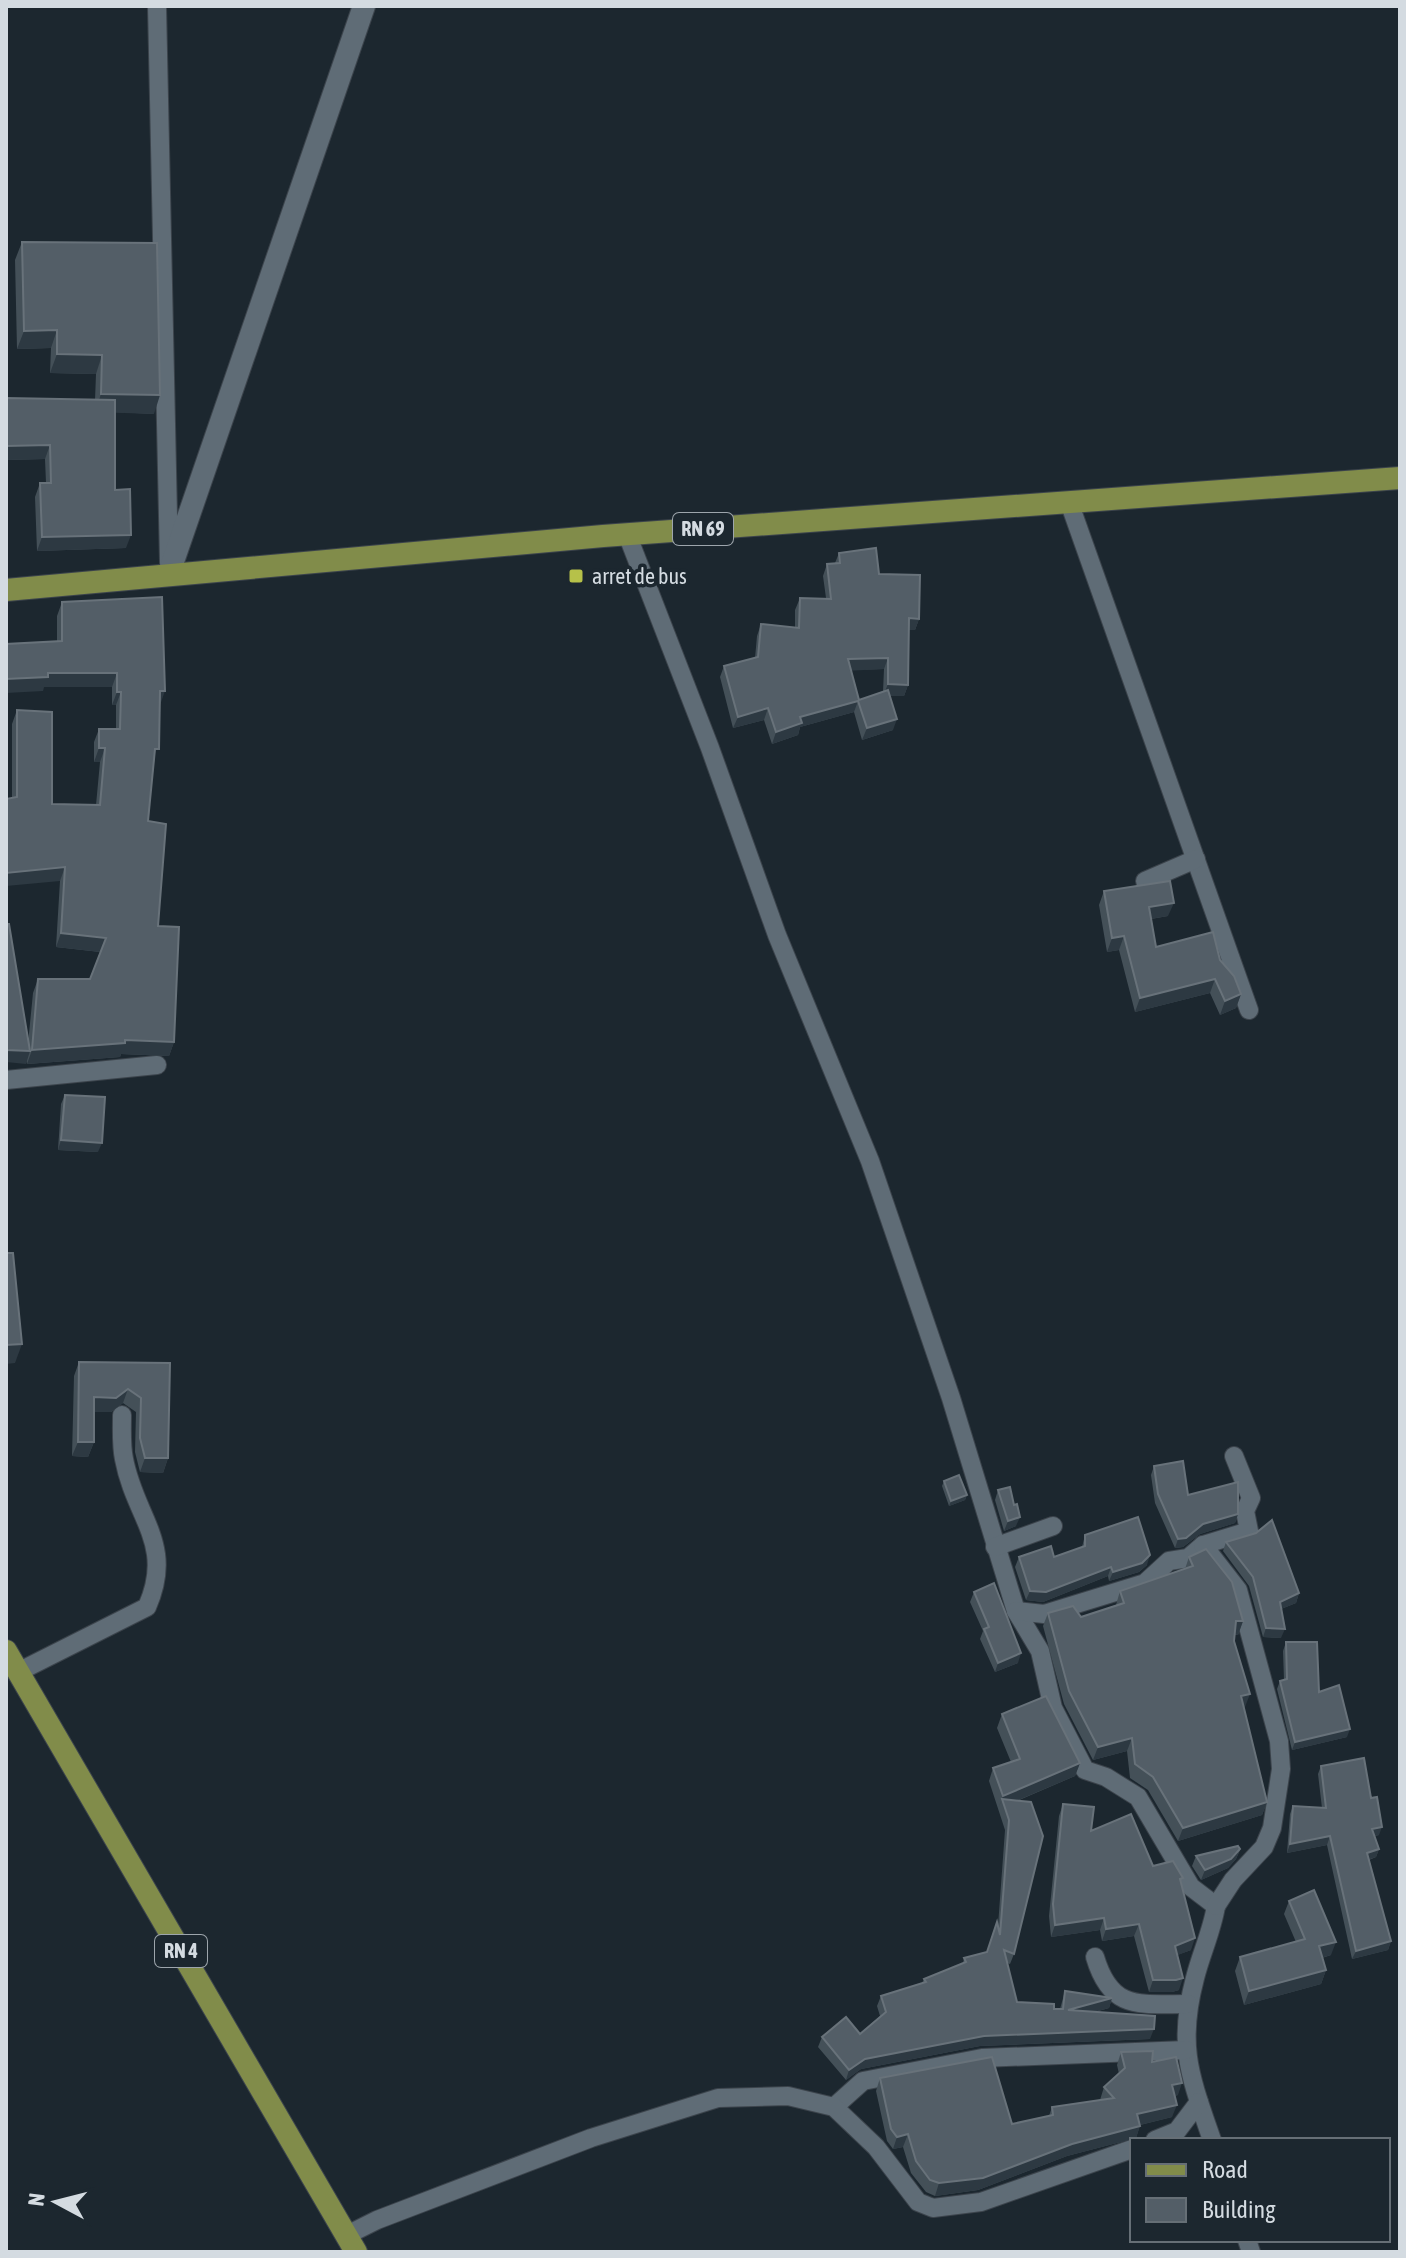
<svg xmlns="http://www.w3.org/2000/svg" width="1406" height="2258" font-family="'Asap Condensed',sans-serif">
	<style>
		.lines { fill: none; stroke-linecap: round; stroke-linejoin: round }
		.minor-casing { stroke: #3c444c; stroke-width: 20 }
		.secondary-casing { stroke: #3c444c; stroke-width: 24 }
		.primary-casing { stroke: #3c444c; stroke-width: 24 }
		.minor { stroke: #5f6c76; stroke-width: 18 }
		.secondary { stroke: #5f6c76; stroke-width: 22 }
		.primary { stroke: #818c4a; stroke-width: 22 }
		.wall { fill: #445058; fill-rule: evenodd }
		.shaded-wall { fill: #2d3942 }
		.building { fill: #535e67; stroke: #68727a; stroke-width: 2 }
		.poi-dot { fill: #b6c149; stroke: #1c272f; stroke-width: 3 }
		.labels { text-anchor: middle; stroke-width: 7; stroke-linejoin: round; paint-order: stroke }
		.shield { fill: #1c272f; stroke: #9da5ac; stroke-width: 2 }
		.shield-label { font-size: 20px; font-weight: bold; fill: #d4dbe1 }
		.poi-label { font-size: 22px; fill: #d4dbe1; stroke: #1c272f; text-anchor: start }
	</style>
	<rect width="100%" height="100%" fill="#1c272f"/>
	<g class="lines">
		<!-- minor casing -->
		<g class="minor-casing">
			<g id="minor">
				<path d="M157 6 169 563"/>
				<path d="M1069 502 1249 1010"/>
				<path d="M627 534 710 748 777 935 870 1161 951 1398 1016 1611 1040 1651 1053 1708 1085 1770 1106 1777 1138 1797 1191 1887 1216 1906C1212 1931 1201 1954 1195 1978 1177 2046 1190 2076 1212 2140"/>
				<path d="M1145 881 1196 859"/>
				<path d="M6 1080 157 1065"/>
				<path d="M995 1547 1053 1526"/>
				<path d="M1016 1611 1044 1614 1145 1583 1169 1561 1188 1558 1203 1545"/>
				<path d="M18 1672 147 1607C175 1544 135 1518 124 1459 121 1445 122 1430 122 1415"/>
				<path d="M1216 1906 1233 1880 1264 1847 1272 1828 1281 1769 1279 1741 1238 1590 1203 1545 1249 1531 1245 1511 1251 1498 1234 1456"/>
				<path d="M1095 1957C1111 2011 1139 2004 1188 2004"/>
				<path d="M834 2107 863 2081 982 2058 1186 2050"/>
				<path d="M1155 2140 1177 2131 1199 2102"/>
				<path d="M347 2235 377 2220 591 2138 718 2098 788 2096 834 2107 876 2147 918 2202 933 2208 981 2202 1132 2149"/>
				<path d="M1247 2240 1251 2252"/>
			</g>
		</g>
		<!-- secondary casing -->
		<g class="secondary-casing">
			<path id="secondary" d="M169 573 364 6"/>
		</g>
		<!-- primary casing -->
		<g class="primary-casing">
			<g id="primary">
				<path d="M6 590 603 536 1400 478"/>
				<path d="M6 1651 356 2252"/>
			</g>
		</g>
		<!-- minor -->
		<use href="#minor" class="minor"/>
		<!-- secondary -->
		<use href="#secondary" class="secondary"/>
		<!-- primary -->
		<use href="#primary" class="primary"/>
	</g>
	<!-- wall -->
	<g class="wall">
		<path d="M22 242 154 414 115 412V490L126 548 37 551 35 497 40 483H46L45 459 6 460V398L95 400 96 374 50 373 51 348 17 349 15 260Z"/>
		<path d="M839 553 879 574 919 619 915 630H909L908 685 904 696H890L893 730 862 740 854 712 800 727 798 735 772 744 764 720 733 728 720 677 724 666 755 658 757 636 761 624 795 628V610L800 598H826L823 576 827 564 835 563ZM884 669 883 692 859 700 851 670Z"/>
		<path d="M62 602 160 705 148 821 158 926 174 1042 169 1056 121 1054 120 1057 27 1064V1061L26 1064 33 993 38 979H90L100 952 56 947 60 881 12 798V724L17 710 52 804 96 805 100 762H94V742L99 729H116V705H112V687H44L43 691 57 642V616Z"/>
		<path d="M1104 891 1168 916 1151 919 1156 947 1220 960 1241 994 1236 1008 1220 1015 1210 993 1135 1012 1119 950 1107 952 1099 905Z"/>
		<path d="M65 1095 98 1152 58 1150 61 1104Z"/>
		<path d="M79 1362 170 1363 168 1458 163 1473 140 1472 135 1452 136 1412 123 1403 111 1412H94V1442L88 1457 72 1456 74 1376Z"/>
		<path d="M1154 1466 1188 1495 1238 1514 1235 1523 1200 1534 1183 1547 1175 1548 1155 1503 1151 1475Z"/>
		<path d="M944 1481 967 1495 965 1500 949 1506 942 1486Z"/>
		<path d="M998 1490 1016 1526 1004 1531 995 1500Z"/>
		<path d="M1085 1535 1147 1565 1139 1572 1109 1581 1108 1576 1043 1602 1026 1600 1015 1567 1019 1557H1054L1082 1547Z"/>
		<path d="M1226 1542 1299 1593 1296 1603 1281 1609V1638L1263 1637 1249 1586 1223 1551Z"/>
		<path d="M1189 1557 1243 1621 1238 1635H1235L1234 1641 1245 1707H1244L1267 1802 1262 1815 1178 1841 1148 1790 1130 1778 1127 1751 1093 1760 1064 1704 1043 1626 1048 1613 1081 1617 1116 1605 1120 1591 1185 1569Z"/>
		<path d="M974 1592 1018 1663 995 1672 980 1639 983 1631 970 1602Z"/>
		<path d="M1286 1642 1319 1692 1347 1737 1292 1750 1277 1689 1280 1681 1284 1680 1283 1651Z"/>
		<path d="M1002 1714 1080 1763 1075 1776 1017 1801 1014 1954 1010 1964 1007 1963 1017 2002 1060 2009 1065 1991 1112 1998 1109 2008 1095 2012 1150 2039 980 2046 861 2069 846 2080 818 2047 822 2037 860 2034 880 2016 877 2006 881 1996 922 1983 924 1979 963 1963 964 1958 987 1952 998 1926 1005 1830 989 1781 993 1768 1011 1762 997 1728Z"/>
		<path d="M1321 1766 1371 1798 1379 1835 1375 1836 1379 1849 1376 1857 1369 1860 1391 1941 1388 1950 1352 1959 1327 1845 1287 1853 1290 1814 1293 1806 1322 1808 1318 1774Z"/>
		<path d="M1063 1804 1091 1831 1181 1883 1191 1950 1177 1955 1179 1990 1172 1992H1149L1134 1936 1102 1941 1100 1930 1051 1937 1049 1916 1059 1816Z"/>
		<path d="M1240 1850 1236 1859 1228 1868 1201 1880 1192 1866 1196 1856Z"/>
		<path d="M1289 1901 1331 1955 1322 1958 1326 1970 1321 1984 1244 2005 1235 1971 1240 1957 1296 1942 1284 1914Z"/>
		<path d="M1121 2052 1152 2062 1178 2095 1174 2096 1172 2117 1140 2125 1136 2138 1067 2156 978 2190 935 2196 926 2192 911 2173 903 2147 893 2149 887 2141 876 2091 880 2078 1012 2124 1049 2116 1052 2107 1100 2100 1104 2087 1119 2074 1117 2065Z"/>
	</g>
	<!-- shaded-wall -->
	<g class="shaded-wall">
		<path d="M57 330 51 348 17 349 24 331Z"/>
		<path d="M57 354 102 355 96 374 50 373Z"/>
		<path d="M101 394 160 395 154 414 95 412Z"/>
		<path d="M50 445 45 459 6 460V446Z"/>
		<path d="M131 535 126 548 37 551 42 537Z"/>
		<path d="M909 618 919 619 915 630H905Z"/>
		<path d="M888 658 884 669 844 671 848 659Z"/>
		<path d="M48 673H117L112 687H44L43 691 6 693V679Z"/>
		<path d="M888 684 908 685 904 696H883Z"/>
		<path d="M160 691H165L160 705Z"/>
		<path d="M117 692H121L116 705H112Z"/>
		<path d="M858 701 854 712 800 727 798 735 772 744 776 732 800 717Z"/>
		<path d="M768 708 764 720 733 728 738 717Z"/>
		<path d="M897 719 893 730 862 740 867 728Z"/>
		<path d="M99 748H105L100 762H94Z"/>
		<path d="M65 867 60 881 6 886V873Z"/>
		<path d="M1174 903 1168 916 1144 920 1149 907Z"/>
		<path d="M61 933 106 938 101 952 56 947Z"/>
		<path d="M1124 936 1119 950 1107 952 1112 938Z"/>
		<path d="M1215 979 1210 993 1135 1012 1140 998Z"/>
		<path d="M1241 994 1236 1008 1220 1015 1225 1001Z"/>
		<path d="M125 1040 174 1042 169 1056 121 1054 120 1057 27 1064 32 1050Z"/>
		<path d="M6 1050 30 1051 26 1064 6 1062Z"/>
		<path d="M61 1140 102 1143 98 1152 58 1150Z"/>
		<path d="M22 1344 15 1363 6 1364V1345Z"/>
		<path d="M128 1389 123 1403 111 1412H89L94 1397Z"/>
		<path d="M78 1442H94L88 1457 72 1456Z"/>
		<path d="M145 1458H168L163 1473 140 1472Z"/>
		<path d="M967 1495 965 1500 949 1506 951 1501Z"/>
		<path d="M1238 1514 1235 1523 1200 1534 1183 1547 1175 1548 1178 1539 1203 1524Z"/>
		<path d="M1020 1517 1016 1526 1004 1531 1008 1521Z"/>
		<path d="M1150 1555 1147 1565 1139 1572 1109 1581 1113 1572Z"/>
		<path d="M1111 1567 1108 1576 1043 1602 1026 1600 1030 1591Z"/>
		<path d="M1299 1593 1296 1603 1276 1611 1280 1602Z"/>
		<path d="M1236 1621H1243L1238 1635 1231 1634Z"/>
		<path d="M1266 1628 1285 1629 1281 1638 1263 1637Z"/>
		<path d="M1021 1653 1018 1663 995 1672 998 1663Z"/>
		<path d="M1250 1694 1245 1707 1236 1710 1241 1696Z"/>
		<path d="M1350 1729 1347 1737 1292 1750 1295 1742Z"/>
		<path d="M1132 1738 1127 1751 1093 1760 1098 1747Z"/>
		<path d="M1080 1763 1075 1776 1004 1806 1002 1799 998 1809 1003 1796Z"/>
		<path d="M1267 1802 1262 1815 1178 1841 1183 1828Z"/>
		<path d="M1382 1827 1379 1835 1369 1837 1372 1829Z"/>
		<path d="M1330 1836 1327 1845 1287 1853 1290 1844Z"/>
		<path d="M1240 1849 1236 1859 1228 1868 1201 1880 1205 1870Z"/>
		<path d="M1379 1849 1376 1857 1364 1861 1367 1853Z"/>
		<path d="M1104 1918 1100 1930 1051 1937 1055 1925Z"/>
		<path d="M1139 1924 1134 1936 1102 1941 1106 1929Z"/>
		<path d="M1195 1938 1191 1950 1170 1958 1175 1946Z"/>
		<path d="M1391 1941 1388 1950 1352 1959 1356 1951Z"/>
		<path d="M1336 1942 1331 1955 1314 1960 1319 1946Z"/>
		<path d="M1326 1970 1321 1984 1244 2005 1249 1991Z"/>
		<path d="M1183 1978 1179 1990 1172 1992H1149L1153 1980Z"/>
		<path d="M1112 1998 1109 2008 1064 2020 1068 2010Z"/>
		<path d="M1154 2029 1150 2039 980 2046 861 2069 846 2080 849 2070 865 2059 984 2036Z"/>
		<path d="M1182 2083 1178 2095 1167 2098 1172 2085Z"/>
		<path d="M1177 2105 1172 2117 1132 2127 1137 2114Z"/>
		<path d="M1140 2126 1136 2138 1067 2156 978 2190 935 2196 939 2183 1072 2144Z"/>
		<path d="M908 2134 903 2147 893 2149 897 2137Z"/>
	</g>
	<!-- building -->
	<g class="building">
		<path d="M22 242 157 243 160 395 101 394 102 355 57 354V330L24 331Z"/>
		<path d="M6 398 115 400V490L130 489 131 535 42 537 40 483H51L50 445 6 446Z"/>
		<path d="M876 548 879 574 920 575 919 619 909 618 908 685 888 684V658L848 659 859 700 888 690 897 719 867 728 858 701 800 717 802 723 776 732 768 708 738 717 724 666 758 657 761 624 799 628 800 598 831 599 827 564 840 563 839 553Z"/>
		<path d="M162 597 165 691H160L159 749H155L148 821 166 824 158 926 179 927 174 1042 125 1040V1043L32 1050 38 979H90L106 938 61 933 65 867 6 873V799L17 797V710L52 712V804L100 805 105 748H99V729H120L121 692H117V673H48V677L6 679V644L62 641V602Z"/>
		<path d="M1170 881 1174 903 1149 907 1156 947 1213 932 1220 960 1234 976 1241 994 1225 1001 1215 979 1140 998 1124 936 1112 938 1104 891Z"/>
		<path d="M6 924H9L30 1051 6 1050Z"/>
		<path d="M65 1095 105 1097 102 1143 61 1140Z"/>
		<path d="M6 1253H13L22 1344 6 1345Z"/>
		<path d="M79 1362 170 1363 168 1458H145L140 1438 141 1398 128 1389 116 1398 94 1397V1442H78Z"/>
		<path d="M1183 1461 1188 1495 1238 1482V1514L1203 1524 1186 1538 1178 1539 1158 1494 1154 1466Z"/>
		<path d="M959 1475 967 1495 951 1501 944 1481Z"/>
		<path d="M1010 1487 1014 1505 1017 1504 1020 1517 1008 1521 998 1490Z"/>
		<path d="M1138 1517 1150 1555 1142 1563 1113 1572 1111 1567 1046 1592 1030 1591 1019 1557 1051 1546 1054 1557 1085 1546V1535Z"/>
		<path d="M1272 1520 1299 1593 1280 1602 1285 1629 1266 1628 1253 1577 1226 1542 1256 1533Z"/>
		<path d="M1206 1549 1232 1582 1243 1621H1236L1234 1641 1250 1694 1241 1696 1267 1802 1183 1828 1153 1777 1135 1764 1132 1738 1098 1747 1069 1691 1048 1613 1073 1606 1081 1617 1124 1603 1120 1591 1193 1566 1189 1557Z"/>
		<path d="M994 1583 1021 1653 998 1663 984 1629 989 1627 974 1592Z"/>
		<path d="M1286 1642H1317L1319 1692 1339 1685 1350 1729 1295 1742 1280 1681 1287 1679Z"/>
		<path d="M1046 1696 1080 1763 1003 1796 993 1768 1020 1759 1002 1714Z"/>
		<path d="M1364 1758 1371 1798 1377 1797 1382 1827 1372 1829 1379 1849 1367 1853 1391 1941 1356 1951 1330 1836 1290 1844 1293 1806 1326 1808 1321 1766Z"/>
		<path d="M1002 1799 1031 1802 1043 1836 1014 1954 1004 1950 1017 2002 1054 2004V2009H1063L1065 1991 1112 1998 1068 2010 1155 2016 1154 2029 984 2036 865 2059 849 2070 822 2037 846 2017 860 2034 886 2012 881 1996 926 1982 924 1979 966 1962 964 1958 987 1952 997 1922 1000 1935 1009 1820Z"/>
		<path d="M1063 1804 1094 1807 1091 1831 1131 1814 1153 1866 1173 1861 1183 1878 1180 1879 1195 1938 1175 1946 1183 1978 1176 1980H1153L1139 1924 1106 1929 1104 1918 1055 1925 1053 1904Z"/>
		<path d="M1238 1846 1240 1849 1231 1859 1205 1870 1196 1856Z"/>
		<path d="M1314 1890 1336 1942 1319 1946 1326 1970 1249 1991 1240 1957 1305 1939 1289 1901Z"/>
		<path d="M1153 2051 1152 2062 1176 2057 1182 2083 1172 2085 1177 2105 1137 2114 1140 2126 1072 2144 983 2178 939 2183 930 2180 916 2161 908 2134 897 2137 891 2129 880 2078 992 2057 1012 2124 1053 2115 1052 2107 1114 2098 1104 2087 1125 2068 1121 2052Z"/>
	</g>
	<!-- markers -->
	<rect class="poi-dot" x="568" y="568" width="16" height="16" rx="4"/>
	<g class="labels">
		<!-- shield labels -->
		<g class="shield">
			<rect x="673" y="513" width="60" height="32" rx="6"/>
			<rect x="155" y="1935" width="52" height="32" rx="6"/>
		</g>
		<g class="shield-label">
			<text x="703" y="536">RN 69</text>
			<text x="181" y="1958">RN 4</text>
		</g>
		<!-- poi labels -->
		<g class="poi-label">
			<text x="592" y="584">arret de bus</text>
		</g>
	</g>
	<!-- border -->
	<rect width="1406" height="2258" fill="none" stroke="#d4dbe1" stroke-width="16"/>
	<!-- legend -->
	<rect x="1130" y="2138" width="260" height="104" fill="#1c272f" stroke="#666f76" stroke-width="2"/>
	<rect x="1146" y="2164" width="40" height="12" fill="#818c4a" stroke="#666f76" stroke-width="2"/>
	<text x="1202" y="2178" font-size="24" fill="#d4dbe1">Road</text>
	<rect x="1146" y="2198" width="40" height="24" fill="#535e67" stroke="#666f76" stroke-width="2"/>
	<text x="1202" y="2218" font-size="24" fill="#d4dbe1">Building</text>
	<!-- north arrow -->
	<g transform="translate(56 2202) rotate(277)" stroke="#1c272f" stroke-width="6" paint-order="stroke">
	<path d="M0-6L14 30L0 20L-14 30Z" fill="#d4dbe1"/>
	<text y="-12" font-size="22" font-weight="bold" text-anchor="middle" fill="#d4dbe1">N</text>
	</g>
</svg>
